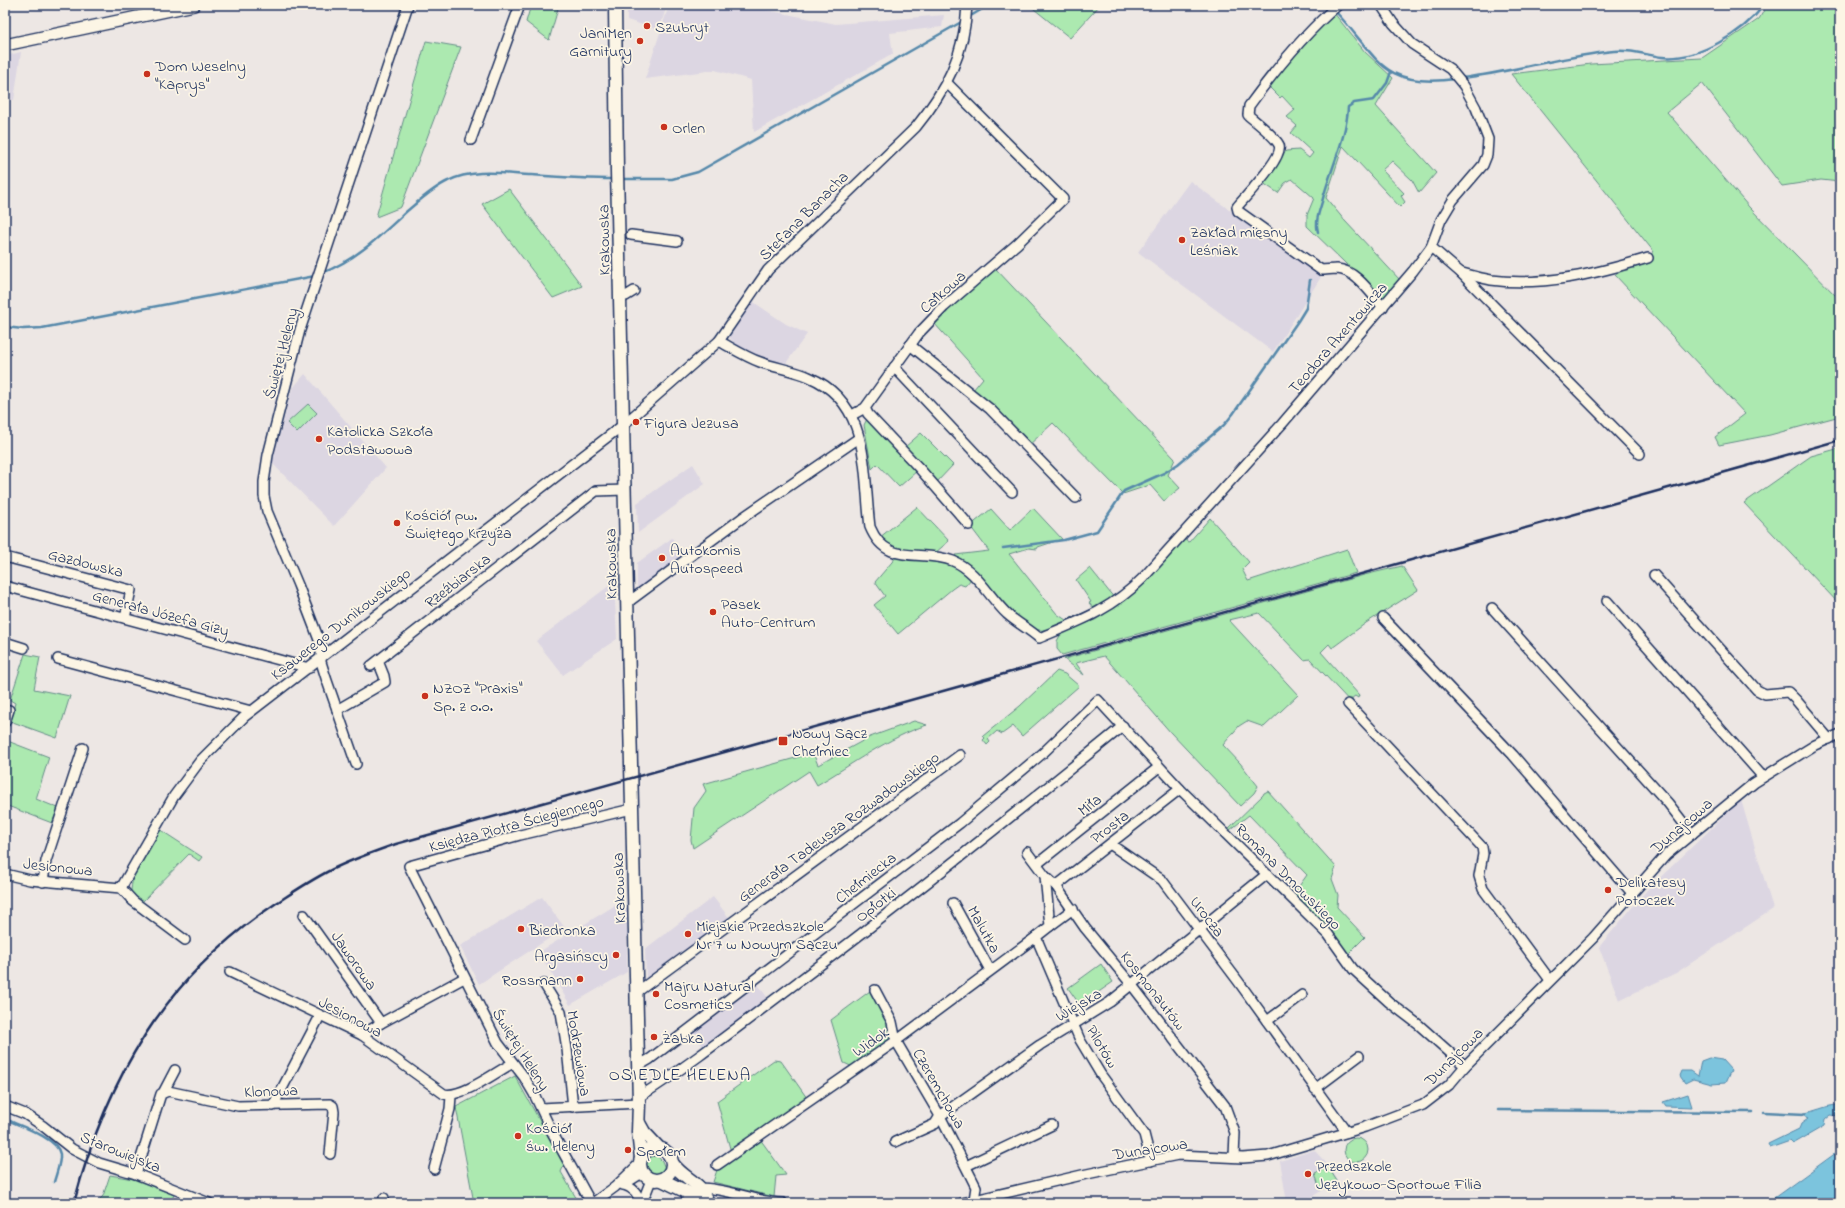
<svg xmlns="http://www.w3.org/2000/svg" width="1845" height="1208" font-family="'Indie Flower',sans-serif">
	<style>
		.built { fill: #dcd6e2 }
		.green { fill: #ace9b0; stroke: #648c87 }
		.water { fill: #7cc4dd; stroke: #58a }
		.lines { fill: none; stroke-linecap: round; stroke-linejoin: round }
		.stream { stroke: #58a; stroke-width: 2.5 }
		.minor-casing { stroke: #1b2f5e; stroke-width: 12 }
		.tertiary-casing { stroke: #1b2f5e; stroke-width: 14 }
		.secondary-casing { stroke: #1b2f5e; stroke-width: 15 }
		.minor { stroke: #fcf5e5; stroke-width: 9 }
		.tertiary { stroke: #fcf5e5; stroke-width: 11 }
		.secondary { stroke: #fcf5e5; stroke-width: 12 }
		.rail { stroke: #1b2f5e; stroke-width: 2.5 }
		.poi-dot { fill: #c8321e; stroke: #fcf5e5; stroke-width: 1.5 }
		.labels { text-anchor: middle; stroke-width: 3.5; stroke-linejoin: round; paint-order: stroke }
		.poi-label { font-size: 16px; fill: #1b2f5e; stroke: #fcf5e5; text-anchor: start }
		.street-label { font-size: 16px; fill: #1b2f5e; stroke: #fcf5e5 }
		.neighbourhood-label { font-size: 17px; letter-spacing: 1px; fill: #1b2f5e; stroke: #fcf5e5 }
	</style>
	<rect width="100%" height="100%" fill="#ede7e4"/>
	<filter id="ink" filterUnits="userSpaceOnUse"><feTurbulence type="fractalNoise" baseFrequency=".025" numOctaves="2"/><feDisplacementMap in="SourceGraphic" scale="8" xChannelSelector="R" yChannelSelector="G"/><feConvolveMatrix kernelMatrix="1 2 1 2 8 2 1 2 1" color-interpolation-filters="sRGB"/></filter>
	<g filter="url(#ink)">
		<!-- built -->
		<g class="built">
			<path d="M627 5H667L659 30 627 20Z"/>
			<path d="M669 5H742L836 24 944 15 942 27 890 33 893 54 754 132 751 80 715 70 645 79Z"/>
			<path d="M21 52 14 100 5 99V56Z"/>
			<path d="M1190 181 1321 277 1273 352 1138 252Z"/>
			<path d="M752 301 786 324 807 334 786 363 764 358 739 348 729 337Z"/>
			<path d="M305 374 386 468 334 526 272 463 292 389Z"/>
			<path d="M693 464 705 484 638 533 637 503Z"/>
			<path d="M672 538 684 557 637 592V563Z"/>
			<path d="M614 582 617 639 563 675 536 641Z"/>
			<path d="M1741 800 1773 909 1676 973 1619 1000 1599 947 1646 891Z"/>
			<path d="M542 897 565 928 479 984 460 946Z"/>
			<path d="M713 897 730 919 646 981 645 949Z"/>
			<path d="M619 903 627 908V972L570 1005 539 952Z"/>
			<path d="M756 982 770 1001 704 1048 692 1032Z"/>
			<path d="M1314 1150 1329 1166 1338 1181 1301 1203H1287L1280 1161Z"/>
		</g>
		<!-- green -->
		<g class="green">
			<path d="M531 5H559L549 40 526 22Z"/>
			<path d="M1029 5H1100L1070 38Z"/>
			<path d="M1767 5H1840V182L1821 180 1782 186 1702 83 1667 112 1749 207 1840 300V416L1770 435 1719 445 1715 437 1745 414 1615 275 1654 252 1511 74 1591 64 1702 58 1759 19Z"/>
			<path d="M1334 13 1365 52 1393 78 1376 106 1436 173 1419 193 1412 180 1392 161 1382 170 1404 193 1401 196 1405 202 1400 207 1343 146 1326 198 1345 221 1400 280 1387 298H1381L1307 226V215L1314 198 1292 179 1285 183 1278 193 1260 181 1286 151 1299 150 1309 158 1313 153 1291 133 1297 126 1287 117 1295 110 1282 96 1280 98 1268 86 1288 59Z"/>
			<path d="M426 41 461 47 401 207 376 217Z"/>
			<path d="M509 189 582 286 553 298 482 204Z"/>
			<path d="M995 268 1175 459 1168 475 1180 488 1164 501 1150 485 1123 494 1053 423 1028 446 973 390 983 378 934 323Z"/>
			<path d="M308 404 317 413 297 433 287 423Z"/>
			<path d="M868 417 918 470 899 487 877 464 872 469 864 425Z"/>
			<path d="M921 433 953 465 936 483 905 447Z"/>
			<path d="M1840 448V605L1744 503 1811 456Z"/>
			<path d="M917 507 949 541 935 553C912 552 897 553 879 538Z"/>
			<path d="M1033 508 1062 539 1038 547 1037 549 1029 548 1009 554 1057 614 1066 620 1088 611H1091C1079 617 1052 632 1039 630 1022 627 990 586 976 573 969 567 961 562 955 555L989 551 970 526 991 509 1010 530Z"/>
			<path d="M1210 518 1249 562 1242 569 1248 581 1347 549 1356 573 1062 655 1057 649V641L1062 632 1095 620 1121 603 1185 540 1189 542Z"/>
			<path d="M897 556 950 563 972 578 965 586 959 584 952 589 898 634 874 605 885 596 875 582Z"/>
			<path d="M1402 566 1418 590 1366 623 1332 648 1329 644 1321 652 1359 695 1358 698 1355 696 1352 698 1353 705 1310 659 1304 660 1259 613 1229 620 1298 695 1264 727 1247 721 1239 726 1223 745 1240 763 1258 786 1254 793 1240 806 1171 733 1104 656 1076 663 1084 675 1064 659 1364 575Z"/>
			<path d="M1090 568 1115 599 1096 611 1089 603 1091 602 1076 580Z"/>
			<path d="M25 654 40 657 34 689 70 696 57 738 10 721 15 703 10 700Z"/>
			<path d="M1057 671 1065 674 1079 686 1022 736 1013 726 1002 734 997 731 988 739 990 742 987 745 983 740 985 738 983 736 1020 706Z"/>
			<path d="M914 721 927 725C889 737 851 765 817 785L809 771 693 848 691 840 694 808 706 791 703 784 813 753 818 765 870 737Z"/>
			<path d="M5 740 49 757 36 799 58 808 52 823 5 805Z"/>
			<path d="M1268 791 1336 867 1332 879 1338 895 1337 907 1365 937 1348 954 1330 929 1294 893 1307 875 1249 815 1230 830 1229 828 1263 795 1264 793Z"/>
			<path d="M159 829 202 857 199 861 189 854 141 903 131 894C130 872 149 848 159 829Z"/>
			<path d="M1101 964 1113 982 1080 1005 1068 988Z"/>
			<path d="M870 991 893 1033 891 1040 853 1067 844 1063 831 1020Z"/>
			<path d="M774 1060 781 1061 807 1098 731 1152 717 1101Z"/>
			<path d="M515 1076 564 1165 561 1172 578 1201 575 1203H474L456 1107Z"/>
			<circle cx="1356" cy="1150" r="12"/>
			<path d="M760 1139 786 1175 776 1176 774 1197 713 1182 718 1167Z"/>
			<path d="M657 1156 662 1161 666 1171 664 1176 659 1178 650 1173 645 1165 649 1157Z"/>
			<path d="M1328 1167 1337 1181 1320 1190 1315 1173Z"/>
			<path d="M110 1175 133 1179 174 1195 172 1199 178 1202 179 1200 190 1203H101L97 1202 103 1196Z"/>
		</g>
		<!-- water -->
		<g class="water">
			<path d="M1709 1058 1722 1060 1731 1070 1725 1083 1712 1084 1693 1079 1685 1083 1680 1076 1682 1071H1691L1698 1076 1701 1061Z"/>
			<path d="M1688 1094 1692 1107 1666 1106 1663 1102Z"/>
			<path d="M1836 1105H1840V1116L1831 1115 1825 1120 1824 1126 1793 1144 1790 1141 1770 1148 1768 1144 1799 1129 1801 1124 1808 1119 1803 1113C1815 1112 1824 1106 1836 1105Z"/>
			<path d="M1840 1150V1203H1767Z"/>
		</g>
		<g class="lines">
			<!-- stream -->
			<g class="stream">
				<path d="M1335 11C1378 56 1380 89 1455 79"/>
				<path d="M969 17 989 5"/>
				<path d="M1462 78C1513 72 1563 56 1614 51 1631 49 1646 55 1662 57 1697 61 1743 33 1764 5"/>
				<path d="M621 179H672L698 172 963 21"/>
				<path d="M1318 232C1315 222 1319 212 1322 202 1329 173 1347 137 1348 107L1354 103 1374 100 1387 83 1391 72"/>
				<path d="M322 273C356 260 380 236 407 211 420 200 433 188 448 181 474 168 504 174 532 175 559 177 587 179 614 179"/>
				<path d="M5 327 23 329 42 328 315 276"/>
				<path d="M1003 548 1064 540 1097 531 1124 491 1164 473 1178 464 1224 425 1233 414 1298 321 1306 308 1310 280"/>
				<path d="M1498 1110 1753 1112"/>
				<path d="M1764 1112 1805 1114"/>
				<path d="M5 1119C18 1125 58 1138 60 1154 61 1163 56 1174 54 1182"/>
			</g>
			<!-- minor casing -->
			<g class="minor-casing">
				<g id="minor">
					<path d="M1338 5C1304 34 1275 70 1249 106L1248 115C1256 122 1275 136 1279 145 1284 157 1245 197 1237 207L1238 211 1321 270C1326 270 1332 269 1337 269 1356 270 1371 294 1383 307"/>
					<path d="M471 140 520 5"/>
					<path d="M631 235 677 241"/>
					<path d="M1431 247 1461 273 1640 454"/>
					<path d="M1461 273C1471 275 1481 278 1491 280 1544 287 1598 273 1648 258"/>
					<path d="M626 296 634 291"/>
					<path d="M719 341C732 348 746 357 760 362 776 368 793 370 809 377 871 403 863 472 870 527 887 568 921 548 953 561 976 570 989 597 1007 614 1017 623 1029 629 1039 638 1080 621 1111 610 1143 578L1282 424 1413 271 1431 247 1441 220 1453 200 1483 165 1487 155 1488 139 1476 108 1464 86 1450 69 1412 44 1393 23 1381 5"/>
					<path d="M910 345 990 409 1076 498"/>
					<path d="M894 367 1012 492"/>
					<path d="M865 408 868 414 919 468 969 525"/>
					<path d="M852 415 865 408 919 333 944 307 1017 244 1063 199 947 83"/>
					<path d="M5 557 131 590 125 618"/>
					<path d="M1654 575 1757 690 1765 694 1788 692 1796 700 1829 739"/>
					<path d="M5 586 309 668"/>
					<path d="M1607 601 1763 777"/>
					<path d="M627 603 742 518 859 438"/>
					<path d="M1492 608 1668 803 1692 834"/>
					<path d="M1383 618 1513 755 1632 893"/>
					<path d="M5 642 24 648"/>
					<path d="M58 659 251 711"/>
					<path d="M371 666 596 491 625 490"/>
					<path d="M1348 704 1482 847 1483 854 1479 876 1483 889 1550 980"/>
					<path d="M337 710 385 682 384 676 378 661"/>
					<path d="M5 722 9 710"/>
					<path d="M356 764 326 678 321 662V645L298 585 267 511 264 496V482L268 455 300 330 408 5"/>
					<path d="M1110 844 1162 880 1238 981 1347 1132"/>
					<path d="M1027 852 1045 876 1056 886 1085 928 1131 984 1225 1106 1235 1133 1234 1157"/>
					<path d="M1037 864 1159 767"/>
					<path d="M5 874 30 880 121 888 133 901 185 940"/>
					<path d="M1045 876 1050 926 1036 937 1080 1040 1101 1075 1144 1134 1151 1161"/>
					<path d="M43 882 46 861 83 748"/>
					<path d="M1056 886 1180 789"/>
					<path d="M121 888 174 796 200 761 244 717 623 425 719 341 768 270 916 127C946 90 965 54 967 5"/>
					<path d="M953 903 990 970"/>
					<path d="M304 915 381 1023 464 978"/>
					<path d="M1050 926 1073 909"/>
					<path d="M230 972 362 1035 444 1094C462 1098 496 1072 513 1063"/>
					<path d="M544 984 561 1012 567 1049 573 1107"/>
					<path d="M875 990 892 1022 896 1041 940 1116 971 1177 976 1187 974 1200"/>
					<path d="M637 992 960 755"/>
					<path d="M1267 1021 1302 995"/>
					<path d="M362 1035 381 1023"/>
					<path d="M638 1066 650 1059 960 823 1043 753 1098 700 1182 791 1328 934 1353 969 1389 1002 1419 1025 1465 1066"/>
					<path d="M1315 1089 1359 1056"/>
					<path d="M164 1091 175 1070"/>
					<path d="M639 1097C693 1063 744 1022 795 984 907 900 1015 814 1123 726"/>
					<path d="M5 1106 25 1114 43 1126 72 1149 99 1163 136 1174 209 1203"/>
					<path d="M273 1106 320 1016"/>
					<path d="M541 1108 639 1103"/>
					<path d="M895 1142 935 1124 940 1116 1040 1045 1110 1002 1266 875"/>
					<path d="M717 1165 896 1041 1036 937"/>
					<path d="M966 1166 1052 1125"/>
					<path d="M434 1169 450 1109 451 1096"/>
					<path d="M136 1174 161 1094 168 1091 238 1106 330 1104 333 1106 334 1112 330 1154"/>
					<path d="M623 1185 642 1173"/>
					<path d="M624 1185C634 1188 637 1193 641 1203"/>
					<path d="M700 1188C728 1188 754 1202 783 1203"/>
					<path d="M384 1203V1198"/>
					<path d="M591 1203 552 1132 534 1094 524 1077 498 1043 409 866 520 835 632 809"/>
					<path d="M593 1203 615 1187 640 1163"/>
					<path d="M642 1203 651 1180"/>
					<path d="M686 1203 688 1193"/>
					<path d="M962 1203 1082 1175 1178 1155 1243 1158 1268 1156 1365 1127 1423 1105 1449 1085 1465 1066 1593 938 1666 855 1754 783 1815 745 1840 734"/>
				</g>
			</g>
			<!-- tertiary casing -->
			<g class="tertiary-casing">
				<path id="tertiary" d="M5 45 194 5"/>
			</g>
			<!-- secondary casing -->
			<g class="secondary-casing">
				<g id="secondary">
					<path d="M615 5 617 171 639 1103 638 1132 641 1158"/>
					<path d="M639 1123 644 1132 659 1148"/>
					<circle cx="656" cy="1164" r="16"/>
					<path d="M673 1164C681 1175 690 1178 699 1187 702 1191 705 1198 709 1203"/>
					<path d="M662 1180 695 1196H703"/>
				</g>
			</g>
			<!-- minor -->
			<use href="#minor" class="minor"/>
			<!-- tertiary -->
			<use href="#tertiary" class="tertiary"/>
			<!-- secondary -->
			<use href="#secondary" class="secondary"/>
			<!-- rail -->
			<path class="rail" d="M74 1203C107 1077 165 978 275 904 295 891 315 877 337 867 356 858 376 851 396 844L1840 440"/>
		</g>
	</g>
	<!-- markers -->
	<g class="poi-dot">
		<circle cx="647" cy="26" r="4"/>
		<circle cx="640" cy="41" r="4"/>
		<circle cx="147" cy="74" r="4"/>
		<circle cx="664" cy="127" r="4"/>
		<circle cx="1182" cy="240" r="4"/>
		<circle cx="636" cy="422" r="4"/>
		<circle cx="319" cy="439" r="4"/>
		<circle cx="397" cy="523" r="4"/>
		<circle cx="662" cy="558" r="4"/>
		<circle cx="713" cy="612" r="4"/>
		<circle cx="425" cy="696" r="4"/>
		<rect x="778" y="736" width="10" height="10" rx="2"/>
		<circle cx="1608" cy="890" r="4"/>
		<circle cx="521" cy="929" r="4"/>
		<circle cx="688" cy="934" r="4"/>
		<circle cx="616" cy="955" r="4"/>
		<circle cx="580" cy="979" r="4"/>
		<circle cx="656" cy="994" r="4"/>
		<circle cx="654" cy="1037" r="4"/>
		<circle cx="518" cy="1136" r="4"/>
		<circle cx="628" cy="1150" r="4"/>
		<circle cx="1308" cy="1174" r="4"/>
	</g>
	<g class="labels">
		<!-- poi labels -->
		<g class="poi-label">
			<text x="655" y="32">Szubryt</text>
			<text x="632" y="38" text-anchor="end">JaniMen<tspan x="632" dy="18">Garnitury</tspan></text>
			<text x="155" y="71">Dom Weselny<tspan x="155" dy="18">"Kaprys"</tspan></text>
			<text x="672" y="133">Orlen</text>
			<text x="1190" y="237">Zakład mięsny<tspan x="1190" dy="18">Leśniak</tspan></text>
			<text x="644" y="428">Figura Jezusa</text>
			<text x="327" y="436">Katolicka Szkoła<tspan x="327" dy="18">Podstawowa</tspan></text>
			<text x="405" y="520">Kościół pw.<tspan x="405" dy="18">Świętego Krzyża</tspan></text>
			<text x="670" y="555">Autokomis<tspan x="670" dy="18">Autospeed</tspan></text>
			<text x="721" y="609">Pasek<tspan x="721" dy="18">Auto-Centrum</tspan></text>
			<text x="433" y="693">NZOZ "Praxis"<tspan x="433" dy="18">Sp. z o.o.</tspan></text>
			<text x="792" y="738">Nowy Sącz<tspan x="792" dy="18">Chełmiec</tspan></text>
			<text x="1616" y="887">Delikatesy<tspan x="1616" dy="18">Potoczek</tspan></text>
			<text x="696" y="931">Miejskie Przedszkole<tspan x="696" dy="18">Nr 7 w Nowym Sączu</tspan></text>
			<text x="529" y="935">Biedronka</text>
			<text x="608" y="961" text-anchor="end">Argasińscy</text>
			<text x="572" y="985" text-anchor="end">Rossmann</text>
			<text x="664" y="991">Majru Natural<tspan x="664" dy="18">Cosmetics</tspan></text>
			<text x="662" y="1043">Żabka</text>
			<text x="526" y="1133">Kościół<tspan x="526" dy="18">św. Heleny</tspan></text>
			<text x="636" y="1156">Społem</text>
			<text x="1316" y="1171">Przedszkole<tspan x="1316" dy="18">Językowo-Sportowe Filia</tspan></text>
		</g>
		<!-- street labels -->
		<g class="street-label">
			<text transform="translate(803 215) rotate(-45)" y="6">Stefana Banacha</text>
			<text transform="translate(603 240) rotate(-91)" y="6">Krakowska</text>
			<text transform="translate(942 291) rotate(-42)" y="6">Całkowa</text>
			<text transform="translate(1337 337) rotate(-49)" y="6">Teodora Axentowicza</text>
			<text transform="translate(280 353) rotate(-75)" y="6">Świętej Heleny</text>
			<text transform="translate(86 562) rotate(14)" y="6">Gazdowska</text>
			<text transform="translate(610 564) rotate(-91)" y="6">Krakowska</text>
			<text transform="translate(457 580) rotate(-38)" y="6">Rzeźbiarska</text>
			<text transform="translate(161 612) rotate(15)" y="6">Generała Józefa Gizy</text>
			<text transform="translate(340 623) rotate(-38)" y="6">Ksawerego Dunikowskiego</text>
			<text transform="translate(1089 804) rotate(-38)" y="6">Miła</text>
			<text transform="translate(516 823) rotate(-15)" y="6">Księdza Piotra Ściegiennego</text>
			<text transform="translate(1681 825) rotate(-41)" y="6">Dunajcowa</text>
			<text transform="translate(838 826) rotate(-36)" y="6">Generała Tadeusza Rozwadowskiego</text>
			<text transform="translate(1109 826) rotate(-38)" y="6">Prosta</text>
			<text transform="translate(58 866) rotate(6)" y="6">Jesionowa</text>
			<text transform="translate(1289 876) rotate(45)" y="6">Romana Dmowskiego</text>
			<text transform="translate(865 877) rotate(-38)" y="6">Chełmiecka</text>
			<text transform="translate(618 888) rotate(-92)" y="6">Krakowska</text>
			<text transform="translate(875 904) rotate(-38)" y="6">Opłotki</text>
			<text transform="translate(1208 916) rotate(53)" y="6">Urocza</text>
			<text transform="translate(985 929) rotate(61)" y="6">Malutka</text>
			<text transform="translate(355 960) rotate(55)" y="6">Jaworowa</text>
			<text transform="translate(1154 990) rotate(52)" y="6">Kosmonautów</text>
			<text transform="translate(1078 1004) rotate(-31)" y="6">Wiejska</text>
			<text transform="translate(351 1016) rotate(28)" y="6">Jesionowa</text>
			<text transform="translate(870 1041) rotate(-35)" y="6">Widok</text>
			<text transform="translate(1103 1046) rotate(59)" y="6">Pilotów</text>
			<text transform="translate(522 1049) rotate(58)" y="6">Świętej Heleny</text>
			<text transform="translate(580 1053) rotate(81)" y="6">Modrzewiowa</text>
			<text transform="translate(1453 1056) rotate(-45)" y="6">Dunajcowa</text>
			<text transform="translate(940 1088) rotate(60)" y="6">Czeremchowa</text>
			<text transform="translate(271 1090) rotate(-2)" y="6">Klonowa</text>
			<text transform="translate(1150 1148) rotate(-9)" y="6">Dunajcowa</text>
			<text transform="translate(121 1151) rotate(22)" y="6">Starowiejska</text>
		</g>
		<!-- neighbourhood labels -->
		<g class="neighbourhood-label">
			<text x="680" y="1080">OSIEDLE HELENA</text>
		</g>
	</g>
	<!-- margin -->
	<rect width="1845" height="1208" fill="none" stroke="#fcf5e5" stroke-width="20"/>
	<rect x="10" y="10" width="1825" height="1188" fill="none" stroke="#1b2f5e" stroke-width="1.5" filter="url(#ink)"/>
</svg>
